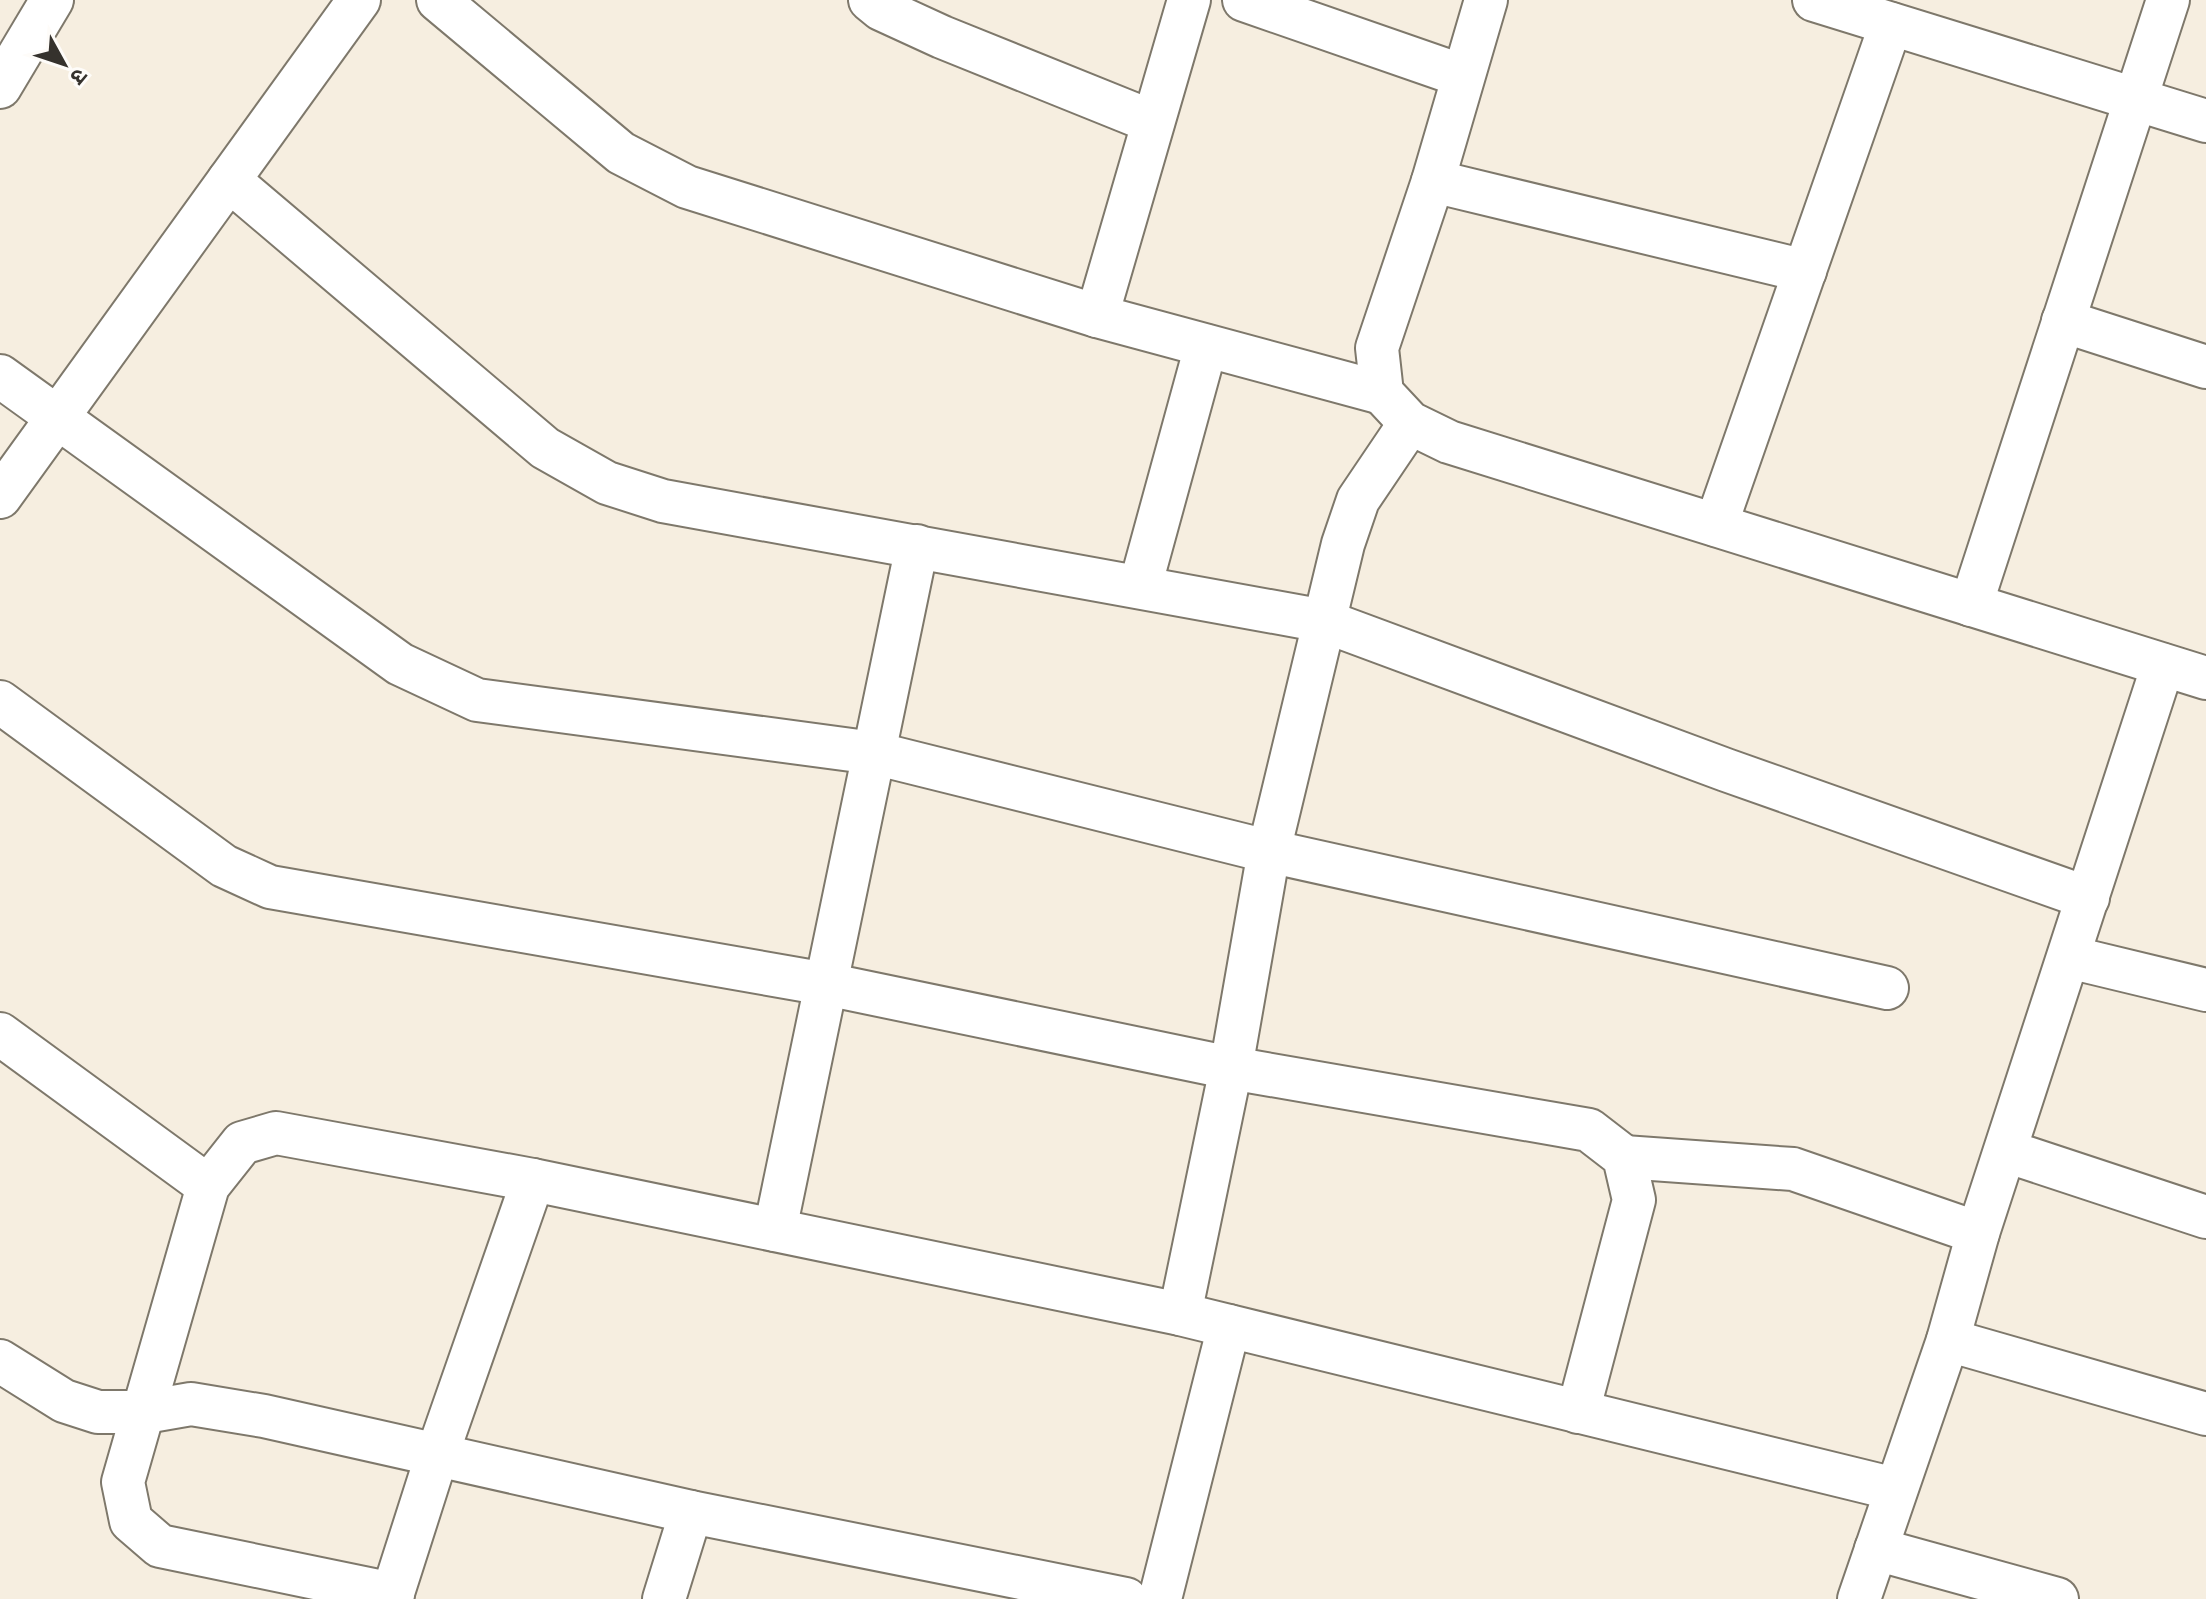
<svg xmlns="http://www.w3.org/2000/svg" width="2206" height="1599" font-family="Rubik,'Noto Sans Devanagari',sans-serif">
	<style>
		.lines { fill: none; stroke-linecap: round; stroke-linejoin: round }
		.street-casing { stroke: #7e786b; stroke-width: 46 }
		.street { stroke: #fff; stroke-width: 42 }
	</style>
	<rect width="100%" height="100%" fill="#f6eee0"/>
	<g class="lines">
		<!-- street casing -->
		<g class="street-casing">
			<g id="street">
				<path d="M438 0 621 153 687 187 1097 316 1382 393"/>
				<path d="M870 0 881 9 942 37 1153 122"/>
				<path d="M1244 0 1463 76"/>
				<path d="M1486 0 1433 181 1377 348 1382 393 1410 423 1449 442 2206 678"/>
				<path d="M1814 0 2206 121"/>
				<path d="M0 87 52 0"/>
				<path d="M229 180 545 448 607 483 663 501 1324 621 1726 770 2088 898"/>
				<path d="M1433 181 1805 271"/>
				<path d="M1097 316 1189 0"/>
				<path d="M2063 321 2206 367"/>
				<path d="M0 376 400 664 477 700 874 753 1255 848 1887 988"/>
				<path d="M0 497 359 0"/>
				<path d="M1716 525 1891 24"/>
				<path d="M1140 587 1206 346"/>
				<path d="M1971 605 2168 0"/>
				<path d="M0 702 224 866 270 887 826 984 1231 1068 1589 1130 1624 1157 1634 1200 1578 1412"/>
				<path d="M2069 957 2206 990"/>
				<path d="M0 1034 208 1186"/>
				<path d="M2006 1151 2206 1217"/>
				<path d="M1624 1157 1793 1169 1978 1233"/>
				<path d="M775 1230 917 546"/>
				<path d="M1180 1314 1231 1068 1269 851 1343 544 1358 500 1410 423"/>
				<path d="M1948 1340 2206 1414"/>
				<path d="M0 1361 64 1401 98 1412H145L191 1404 264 1416 691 1512 1126 1599"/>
				<path d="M1876 1549 2057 1599"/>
				<path d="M393 1594 160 1546 131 1521 123 1482 208 1186 242 1143 276 1133 533 1180 1180 1314 1895 1489"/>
				<path d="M391 1599 437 1455 533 1180"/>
				<path d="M664 1599 691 1512"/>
				<path d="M1160 1599 1229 1326"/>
				<path d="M1859 1599 1948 1340 1978 1233 2163 665"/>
			</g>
		</g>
		<!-- street -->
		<use href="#street" class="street"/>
	</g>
	<!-- north arrow -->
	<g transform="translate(64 64) rotate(130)" stroke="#fefcf9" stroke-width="6" paint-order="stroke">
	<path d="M0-6L14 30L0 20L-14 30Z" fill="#35322d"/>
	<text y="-12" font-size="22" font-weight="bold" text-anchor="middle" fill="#35322d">उ</text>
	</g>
</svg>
